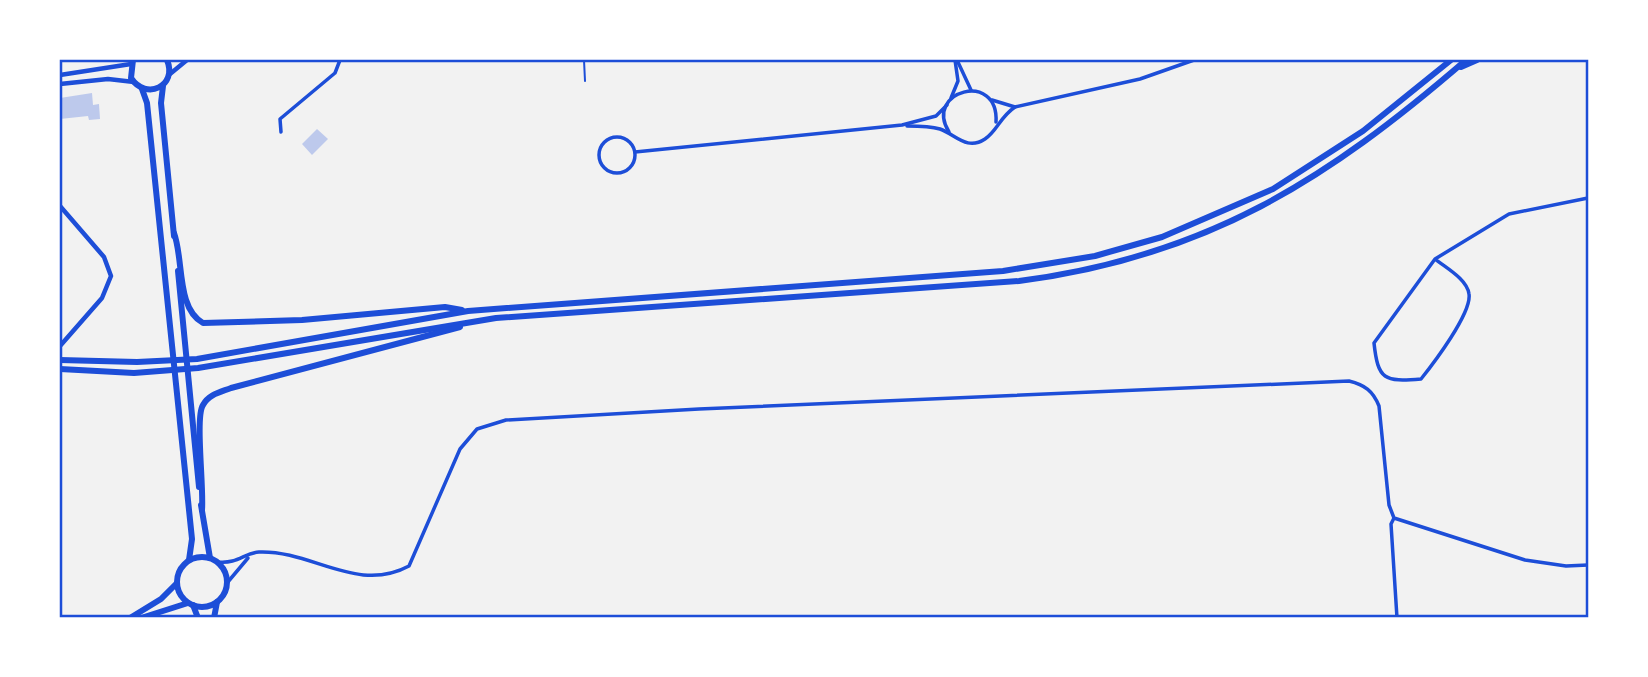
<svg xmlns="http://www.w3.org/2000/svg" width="1648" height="677" font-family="'Source Sans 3',sans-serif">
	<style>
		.building { fill: #bdc9ec }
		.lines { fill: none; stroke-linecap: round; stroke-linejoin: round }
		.service { stroke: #1d4ed8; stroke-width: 2 }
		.minor { stroke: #1d4ed8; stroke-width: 3.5 }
		.tertiary { stroke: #1d4ed8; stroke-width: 4.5 }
		.primary { stroke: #1d4ed8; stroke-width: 6 }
		.trunk { stroke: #1d4ed8; stroke-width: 6 }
		.neatline { fill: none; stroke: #1d4ed8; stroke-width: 2.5 }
	</style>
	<rect width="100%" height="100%" fill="#f2f2f2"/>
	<!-- building -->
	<g class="building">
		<path d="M92 93 93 105 99 104 100 119 89 120 88 116 60 119V98Z"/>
		<path d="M317 129 328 139 312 155 302 144Z"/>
	</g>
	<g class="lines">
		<!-- service -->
		<path class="service" d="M584 60 585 81"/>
		<!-- minor -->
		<g class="minor">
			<path d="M957 60 971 90"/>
			<path d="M951 98 958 81 955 60"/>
			<path d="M992 100 1015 107"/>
			<path d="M907 126C918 126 930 126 940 129 956 135 967 151 985 139 997 131 1000 117 1015 107L1140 79 1194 60"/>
			<path d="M281 132 280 119 335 73 340 60"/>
			<path d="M949 132C923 91 999 70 996 122"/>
			<circle cx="617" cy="155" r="18"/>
			<path d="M635 152 902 125 936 116 947 105"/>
			<path d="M1435 259C1446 268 1467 279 1469 294 1472 313 1433 364 1421 379 1384 382 1378 380 1374 343L1435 259 1509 214 1588 198"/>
			<path d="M1394 518 1391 524 1397 618"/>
			<path d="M218 562C238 564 244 553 259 552 312 550 357 594 409 566L460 449 477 429 506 420 699 409 1349 381C1365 385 1373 391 1379 406L1389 505 1394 518 1525 560 1566 566 1588 565"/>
			<path d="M227 583 248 558"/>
		</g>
		<!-- tertiary -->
		<g class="tertiary">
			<path d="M170 74 187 60"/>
			<path d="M60 75 131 64"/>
			<path d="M60 84 108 79 134 82"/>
			<path d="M60 206 104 257 111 276 102 298 60 346"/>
		</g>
		<!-- primary -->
		<g class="primary">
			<path d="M133 60 131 78C146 101 178 86 167 60"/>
			<path d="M163 86 161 103 174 236"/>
			<path d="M142 89 147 103 192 539 189 560"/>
			<path d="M178 271 199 487"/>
			<path d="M201 505 210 558"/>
			<circle cx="202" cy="582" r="25"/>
			<path d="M130 618 161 599 176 584"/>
			<path d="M141 618 188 603"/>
			<path d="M214 618 217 602"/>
		</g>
		<!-- trunk -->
		<g class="trunk">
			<path d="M1461 67 1477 60"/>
			<path d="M174 233C184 260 176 308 203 323L302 320 445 307 462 310"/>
			<path d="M60 360 137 362 197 359 468 311 1003 271 1095 256 1162 237 1273 189 1363 131 1451 60"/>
			<path d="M60 369 134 373 198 368 496 318 1019 281C1206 257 1327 180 1466 60"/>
			<path d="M202 510C204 488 195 417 203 405 209 394 221 392 231 388L460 327"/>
			<path d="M193 605 198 618"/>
		</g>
	</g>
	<!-- border -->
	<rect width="1648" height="677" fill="none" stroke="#ffffff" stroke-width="122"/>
	<rect x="61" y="61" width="1526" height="555" class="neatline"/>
</svg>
